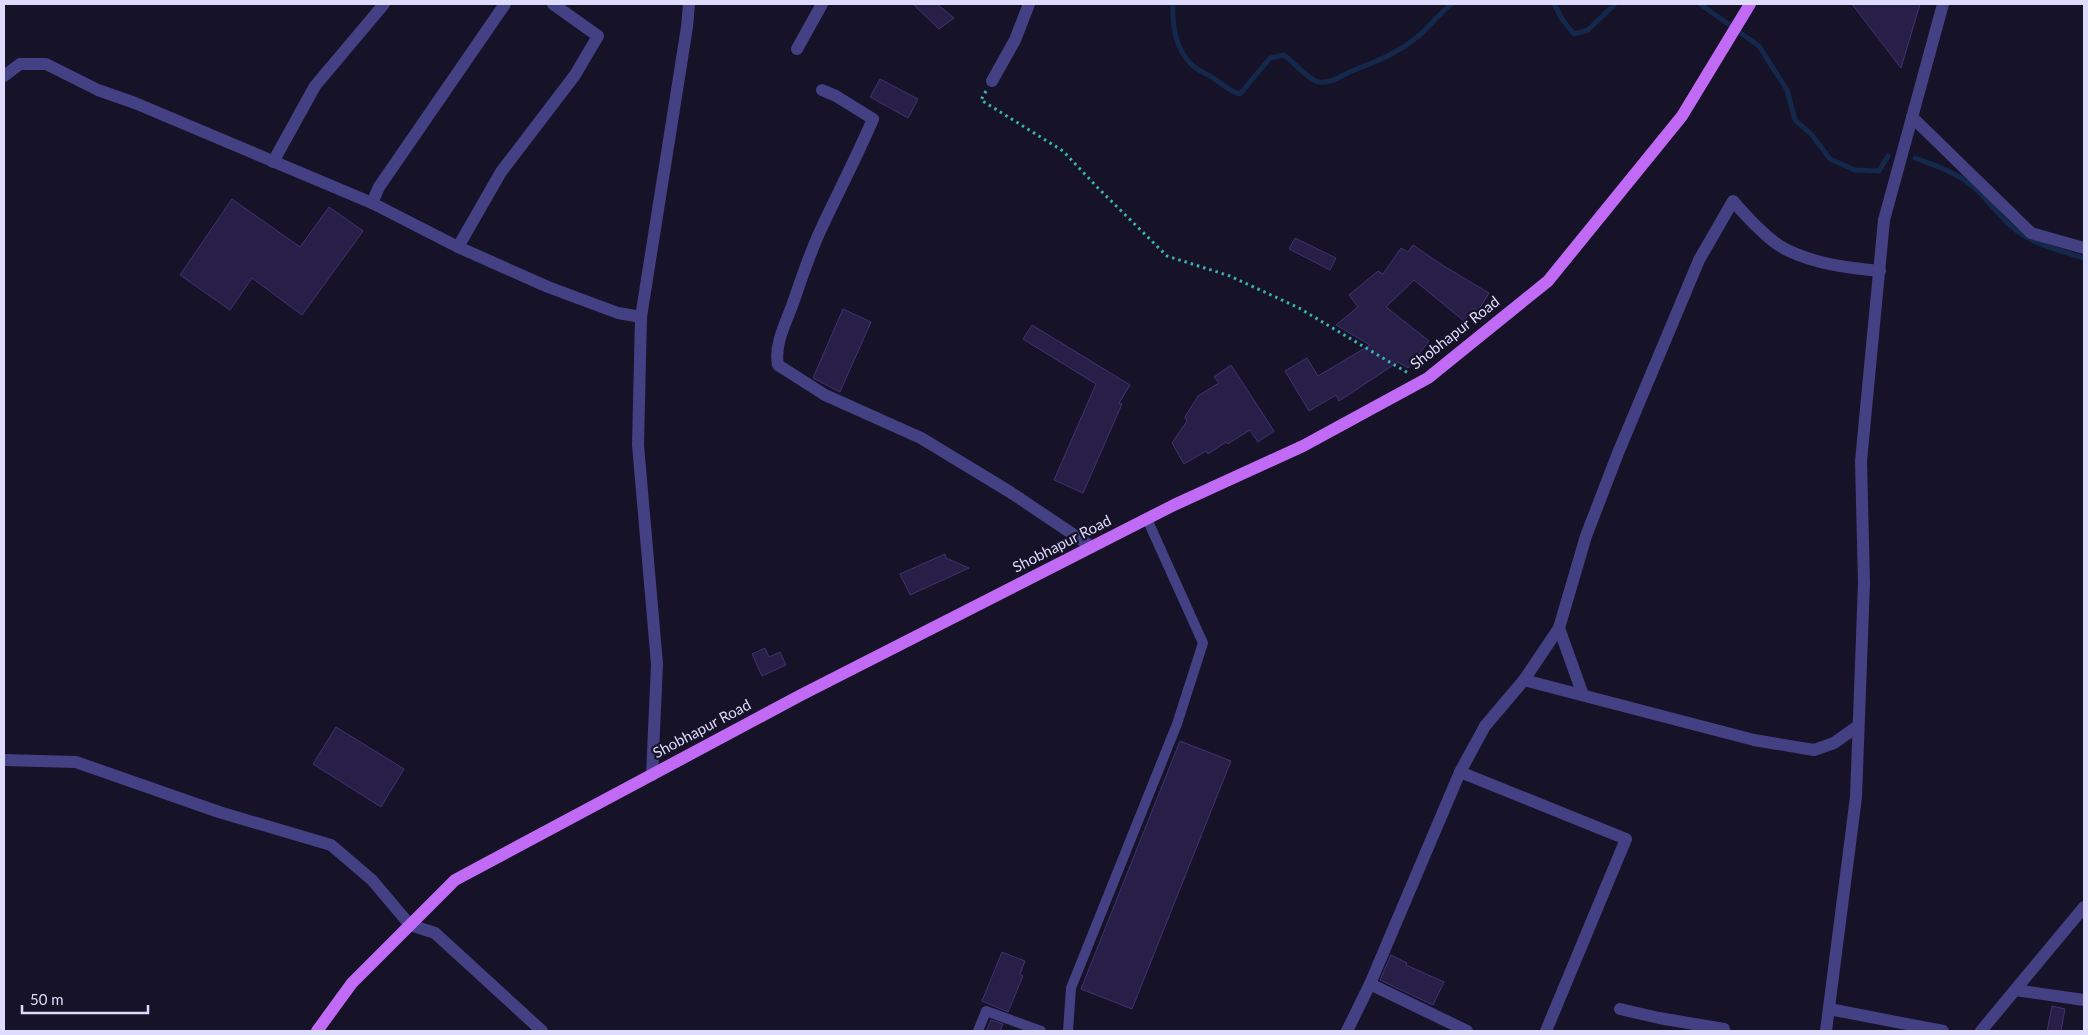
<svg xmlns="http://www.w3.org/2000/svg" width="2088" height="1035" font-family="Lato,sans-serif">
	<style>
		.lines { fill: none; stroke-linecap: round; stroke-linejoin: round }
		.stream { stroke: #13284b; stroke-width: 5 }
		.building { fill: #271f47; stroke: #3f3372 }
		.path { stroke: #39b3ac; stroke-width: 3; stroke-dasharray: 2.5 4; stroke-linecap: butt }
		.lane { stroke: #434083; stroke-width: 10 }
		.street { stroke: #434083; stroke-width: 12 }
		.primary { stroke: #c16af5; stroke-width: 12 }
		.labels { text-anchor: middle; stroke-width: 4.5; stroke-linejoin: round; paint-order: stroke }
		.street-label { font-size: 15px; fill: #dfdbfd; stroke: #161228 }
	</style>
	<rect width="100%" height="100%" fill="#161228"/>
	<g class="lines">
		<!-- stream -->
		<g class="stream">
			<path d="M1173 4C1172 25 1175 47 1190 63 1196 70 1206 73 1213 78 1223 84 1228 91 1240 94L1270 58 1284 55C1294 62 1309 81 1320 82 1330 84 1343 75 1352 71 1376 61 1395 55 1416 38 1429 28 1439 13 1452 4"/>
			<path d="M1554 4 1562 19 1574 34 1588 30 1615 4"/>
			<path d="M1700 4 1759 46 1787 90 1795 120 1812 135 1830 159 1855 170 1879 171 1888 156"/>
			<path d="M1915 158C1934 165 1955 172 1971 185 1988 198 1999 218 2017 231 2036 245 2062 251 2084 258"/>
		</g>
	</g>
	<!-- building -->
	<g class="building">
		<path d="M913 4H937L954 18 939 29Z"/>
		<path d="M1852 4H1920L1901 68Z"/>
		<path d="M880 79 918 99 908 118 870 97Z"/>
		<path d="M232 199 300 247 329 207 363 231 302 315 252 278 230 310 180 275Z"/>
		<path d="M1295 238 1336 258 1330 270 1289 249Z"/>
		<path d="M1413 245 1442 265 1489 293 1478 311 1474 308 1464 321 1414 280 1386 307 1429 341 1408 368 1398 362 1339 401 1336 395 1309 411 1285 371 1307 358 1318 376 1370 345 1336 325 1358 307 1349 295 1378 271 1383 274 1401 248 1408 252Z"/>
		<path d="M843 309 871 322 840 392 813 378Z"/>
		<path d="M1032 325 1130 385 1119 403 1122 404 1083 493 1054 480 1096 384 1023 339Z"/>
		<path d="M1231 365 1274 431 1258 442 1250 430 1228 444 1226 442 1208 454 1206 451 1184 464 1172 443 1187 421 1185 417 1198 396 1219 383 1214 377Z"/>
		<path d="M945 554 946 558 969 568 910 595 900 574Z"/>
		<path d="M765 648 769 657 780 652 786 665 762 676 752 654Z"/>
		<path d="M336 727 404 769 381 807 313 764Z"/>
		<path d="M1180 741 1231 761 1132 1009 1081 989Z"/>
		<path d="M1002 952 1025 961 1020 974 1023 976 1008 1012 982 1001Z"/>
		<path d="M1391 955 1407 963 1406 965 1444 982 1433 1005 1380 980Z"/>
		<path d="M2052 1006 2065 1009 2061 1031H2047Z"/>
		<path d="M991 1020 1003 1024 1000 1031H986Z"/>
	</g>
	<g class="lines">
		<!-- path -->
		<path class="path" d="M986 91 981 100 1063 151 1098 188 1167 256 1230 276 1299 308 1408 373"/>
		<!-- lane -->
		<g class="lane">
			<path d="M978 1031 986 1011 1041 1031"/>
			<path d="M1068 1031 1071 988 1177 724 1203 643 1147 519"/>
		</g>
		<!-- street -->
		<g class="street">
			<path d="M797 49 822 4"/>
			<path d="M4 76 20 64H46L98 90 135 103 372 203 458 247 548 287 618 313 641 317"/>
			<path d="M992 81 1015 40 1029 4"/>
			<path d="M822 90 836 96 873 119C857 156 839 191 822 227 810 252 801 280 792 306 785 324 774 346 778 365L825 395 921 438 1010 492 1092 547"/>
			<path d="M1912 117 2031 233 2084 248"/>
			<path d="M273 162 315 86 384 4"/>
			<path d="M372 203 379 187 505 4"/>
			<path d="M458 247 501 172 575 75 598 36 553 4"/>
			<path d="M1559 628 1583 695"/>
			<path d="M1524 680 1559 628 1586 536 1618 453 1699 260 1733 201C1746 216 1768 241 1787 250 1816 264 1848 268 1880 271"/>
			<path d="M4 760 76 762 219 812 331 845 372 880 410 925 435 933 542 1031"/>
			<path d="M1460 772 1626 839 1546 1031"/>
			<path d="M652 775 657 664 638 445 641 317 687 27 689 4"/>
			<path d="M1370 984 1467 1031"/>
			<path d="M2015 990 2084 1000"/>
			<path d="M1620 1009 1659 1018 1724 1029"/>
			<path d="M1829 1009 1943 1031"/>
			<path d="M1347 1031 1370 984 1460 772 1485 726 1524 680 1754 740 1814 750 1834 743 1858 726"/>
			<path d="M1826 1031 1856 797 1864 583 1861 461 1884 220 1943 4"/>
			<path d="M1981 1031 2084 907"/>
		</g>
		<!-- primary -->
		<path class="primary" d="M317 1031 352 983 455 880 801 695 1174 505 1303 446 1428 378 1548 281 1682 116 1750 4"/>
	</g>
	<g class="labels">
		<!-- street labels -->
		<g class="street-label">
			<text transform="translate(1455 333) rotate(-38)" y="5">Shobhapur Road</text>
			<text transform="translate(1062 544) rotate(-27)" y="5">Shobhapur Road</text>
			<text transform="translate(702 729) rotate(-28)" y="5">Shobhapur Road</text>
		</g>
	</g>
	<!-- border -->
	<rect width="2088" height="1035" fill="none" stroke="#dfdbfd" stroke-width="10"/>
	<!-- scale -->
	<path d="M22 1005v8h126v-8" fill="none" stroke="#dfdbfd" stroke-width="2.5"/>
	<text x="30" y="1005" font-size="15" fill="#dfdbfd" stroke="#161228" stroke-width="4" paint-order="stroke">50 m</text>
</svg>
